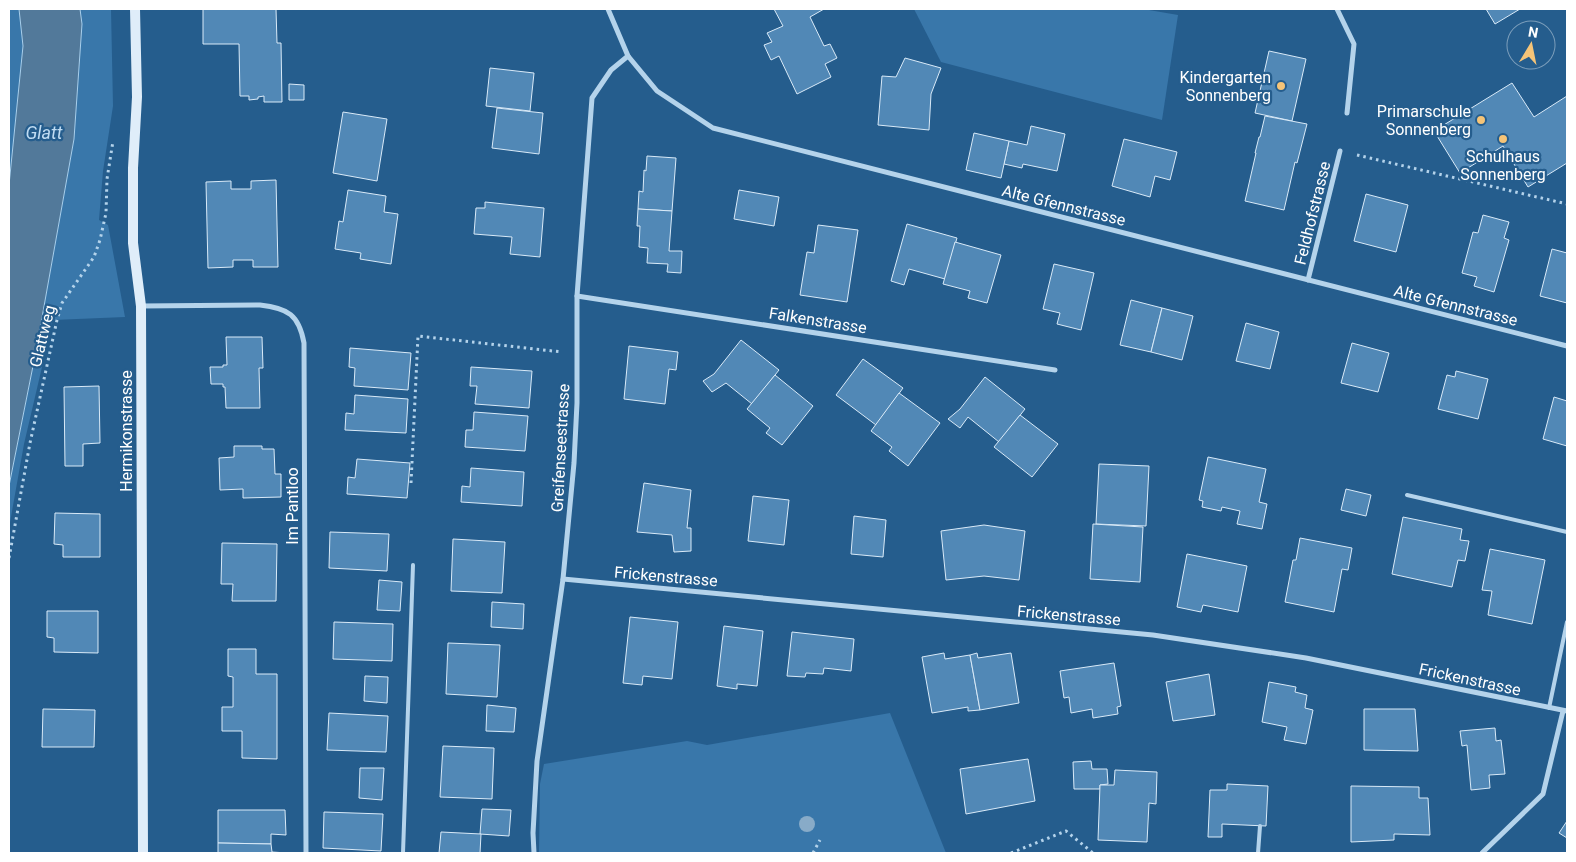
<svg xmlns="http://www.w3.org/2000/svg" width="1576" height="862" font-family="Roboto,sans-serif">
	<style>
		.green { fill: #3977aa }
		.water { fill: #52799a; stroke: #a8cfec }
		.building { fill: #5188b6; stroke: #d9eaf8 }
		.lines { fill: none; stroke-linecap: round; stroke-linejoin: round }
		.path { stroke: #b4d3eb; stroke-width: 3; stroke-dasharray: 2.5 4; stroke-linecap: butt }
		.lane { stroke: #b4d3eb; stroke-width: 4 }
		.street { stroke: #b4d3eb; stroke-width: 5 }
		.secondary { stroke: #dfedf9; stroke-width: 10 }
		.tree { fill: #88abc8 }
		.poi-dot { fill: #f5c478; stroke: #255d8d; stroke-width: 2 }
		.labels { text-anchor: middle; stroke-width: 4.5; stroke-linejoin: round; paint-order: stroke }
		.poi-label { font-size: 16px; fill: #fff; stroke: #255d8d; text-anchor: end }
		.street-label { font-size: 16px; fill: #fff; stroke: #255d8d }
		.water-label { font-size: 18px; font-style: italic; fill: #c0dcf2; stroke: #255d8d }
	</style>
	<rect width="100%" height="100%" fill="#255d8d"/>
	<!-- green -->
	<g class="green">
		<path d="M9 9H19L23 46 9 185Z"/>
		<path d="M80 9H111L113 106 103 171 99 220 108 225 125 317 53 320 24 444 9 528V486L36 351 74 139 82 24Z"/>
		<path d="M914 9H1143L1178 15 1162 120 941 62Z"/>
		<path d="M890 713 946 853H539L540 784 544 764 687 741 707 745Z"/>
	</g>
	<!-- water -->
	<path class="water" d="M19 9H80L82 24 74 139 36 351 9 486V185L23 46Z"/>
	<!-- building -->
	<g class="building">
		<path d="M203 9H276L277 43H281L282 102H264V96L258 97V99L249 100V96H240L239 44H203Z"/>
		<path d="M774 9H824L810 17 824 46 830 44 837 58 825 64 831 77 797 94 779 56 771 60 764 45 772 42 767 33 783 26Z"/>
		<path d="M1486 9H1520L1495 24Z"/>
		<path d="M1269 51 1306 59 1292 121 1255 113Z"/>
		<path d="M905 58 941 68 931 94 929 130 878 125 882 76 896 77Z"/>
		<path d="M490 68 534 73 530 111 486 106Z"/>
		<path d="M1512 83 1534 117 1567 96V163L1528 187 1503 146 1460 173 1434 131Z"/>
		<path d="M289 84 304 85V100H289Z"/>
		<path d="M497 108 543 113 539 154 492 148Z"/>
		<path d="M343 112 387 119 377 181 333 173Z"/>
		<path d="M1265 116 1307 124 1297 163 1295 162 1284 210 1245 201 1256 153H1255L1259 137H1260Z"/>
		<path d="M1031 126 1065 134 1057 171 1023 164 1022 168 1004 164 1009 141 1027 145Z"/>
		<path d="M974 133 1009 141 1001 178 966 170Z"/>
		<path d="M1124 139 1177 152 1170 180 1155 176 1150 197 1112 186Z"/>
		<path d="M647 156 676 158 672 211 638 209 639 191 643 192 644 170 646 171Z"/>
		<path d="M276 180 278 267H253V260H233V267L208 268 206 182 231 181V189H251V181Z"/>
		<path d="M348 190 386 196 384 212 398 214 391 264 360 259 361 253 335 249 339 221 343 222Z"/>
		<path d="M739 190 779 197 774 226 734 219Z"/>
		<path d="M1366 194 1408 205 1396 252 1354 241Z"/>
		<path d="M485 202 544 208 540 257 510 254 512 237 474 234 476 208H485Z"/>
		<path d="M638 209 672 211 669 251H682L681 273 667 272 668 264 647 263 648 248 639 247 640 226H637Z"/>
		<path d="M1483 215 1509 222 1504 238 1509 240 1494 292 1474 286 1477 277 1462 273 1473 232 1478 233Z"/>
		<path d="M907 224 957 238 945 279 909 269 904 285 891 281Z"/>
		<path d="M818 225 858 230 847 302 800 295 807 252 814 253Z"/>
		<path d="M955 242 1001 255 987 303 968 298 970 291 943 284Z"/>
		<path d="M1552 249 1567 253V303L1540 296Z"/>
		<path d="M1054 264 1094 273 1081 330 1057 324 1060 313 1043 309Z"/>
		<path d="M1131 300 1162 308 1151 352 1120 345Z"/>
		<path d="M1162 308 1193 316 1182 360 1151 352Z"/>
		<path d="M1246 323 1279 332 1270 369 1236 361Z"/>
		<path d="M226 337H262L263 368H259L260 408H226L225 387H223V384H211L210 367H223V365H227Z"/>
		<path d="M741 340 779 370 752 404 726 383 712 392 703 381 714 374Z"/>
		<path d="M1352 343 1389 353 1378 392 1341 383Z"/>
		<path d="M629 346 678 352 676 370 669 369 665 404 624 399Z"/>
		<path d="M350 348 411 353 408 390 354 386 355 368 349 367Z"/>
		<path d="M863 359 903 388 876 425 836 395Z"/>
		<path d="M471 367 532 371 529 408 475 404 477 386H470Z"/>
		<path d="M1456 371 1488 379 1478 419 1438 409 1447 375 1455 377Z"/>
		<path d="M775 375 813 406 782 445 766 433 770 428 747 409Z"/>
		<path d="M985 377 1025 409 999 442 968 417 960 428 948 419 960 409Z"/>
		<path d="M99 386 100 443 83 444V466H65L64 387Z"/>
		<path d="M899 393 940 423 908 466 889 451 892 447 871 431Z"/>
		<path d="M355 395 408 399 406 433 345 430 346 413 354 414Z"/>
		<path d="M1554 397 1567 401V446L1543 439Z"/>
		<path d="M474 412 528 416 525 451 465 447 466 430H473Z"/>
		<path d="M1020 415 1058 444 1032 477 994 447Z"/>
		<path d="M234 446H262V449H274L275 474H281V497L243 498V489L220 490 219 458 234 457Z"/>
		<path d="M1208 457 1266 469 1259 502 1267 504 1262 529 1237 524 1240 511 1222 507 1221 511 1202 507 1203 501 1199 500Z"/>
		<path d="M357 459 410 463 407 498 347 494 348 477 355 478Z"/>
		<path d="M1099 464 1149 466 1146 526 1096 524Z"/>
		<path d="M471 468 524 472 522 506 461 502 462 486 470 487Z"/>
		<path d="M644 483 691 490 687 528H691V551L674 552 672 535 637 532Z"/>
		<path d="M1346 489 1371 495 1366 516 1341 510Z"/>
		<path d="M753 496 789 500 784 545 748 541Z"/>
		<path d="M55 513 100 514V557H63V545L54 544Z"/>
		<path d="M854 516 886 520 883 557 851 554Z"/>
		<path d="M1403 517 1462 529 1460 540 1469 541 1465 561 1458 560 1452 587 1392 574Z"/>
		<path d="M1093 524 1143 527 1140 582 1090 579Z"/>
		<path d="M984 525 1025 531 1019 580 984 576 946 580 941 531Z"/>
		<path d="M330 532 389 534 387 571 329 568Z"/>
		<path d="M1300 538 1352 548 1348 570 1342 569 1334 612 1285 602 1293 560H1296Z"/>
		<path d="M453 539 505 542 502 593 451 591Z"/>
		<path d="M222 543 277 544 276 601H232L233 584H221Z"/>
		<path d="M1490 549 1545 560 1532 624 1488 615 1492 591 1482 590Z"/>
		<path d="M1187 554 1247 566 1238 612 1203 605 1201 612 1177 607Z"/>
		<path d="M379 580 402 582 400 611 377 610Z"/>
		<path d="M492 602 524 604 523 629 491 627Z"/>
		<path d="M47 611H98V653L54 652V638L47 637Z"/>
		<path d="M630 617 678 622 672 679 643 676 642 685 623 683Z"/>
		<path d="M334 622 393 624 392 661 333 659Z"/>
		<path d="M724 626 763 631 757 686 737 684V689L717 686Z"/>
		<path d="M792 632 854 639 851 671 824 668 823 674 806 673 805 677 787 676Z"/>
		<path d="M448 643 500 645 497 697 446 694Z"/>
		<path d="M228 649H256V674H277V759L242 758V731H222V707H233V677L228 676Z"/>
		<path d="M944 653 945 659 970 655 980 710 968 711V707L932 713 922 657Z"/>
		<path d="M977 653 978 658 1011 653 1019 703 980 710 970 655Z"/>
		<path d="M1114 663 1121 706 1117 707 1118 714 1093 718 1092 709 1071 713 1069 697 1064 698 1060 671Z"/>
		<path d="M1209 674 1215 715 1173 721 1166 682Z"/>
		<path d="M365 676 388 677 387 703 364 701Z"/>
		<path d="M1269 682 1296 687 1295 692 1307 695 1305 708 1313 710 1306 744 1284 740 1287 727 1262 722Z"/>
		<path d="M487 705 516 708 514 732 486 731Z"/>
		<path d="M43 709 95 710 94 747H42Z"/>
		<path d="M1364 709H1415L1418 751 1364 750Z"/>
		<path d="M329 713 388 716 386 752 327 750Z"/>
		<path d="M1495 728 1496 741 1501 740 1505 774 1489 775 1490 788 1471 790 1467 745 1462 746 1460 731Z"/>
		<path d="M443 746 494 748 492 799 440 797Z"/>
		<path d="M1028 759 1035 801 966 814 960 769Z"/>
		<path d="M1091 761 1092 769H1107L1108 784 1100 785V789H1074L1073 762Z"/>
		<path d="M360 768H384L382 800 359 798Z"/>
		<path d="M1115 770 1157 772 1156 804 1149 803 1147 842 1098 840 1100 785H1114Z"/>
		<path d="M1227 784 1268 786 1266 826 1222 824V837H1208L1210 790H1227Z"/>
		<path d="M1351 786 1419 787V798H1428L1430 835 1394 834V840L1351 842Z"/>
		<path d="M482 809 511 810 509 836 480 834Z"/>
		<path d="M218 810H285L286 835 271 834V844L218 843Z"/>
		<path d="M324 812 383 814 381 851 323 848Z"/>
		<path d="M1567 821V838L1559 833Z"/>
		<path d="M441 832 481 834 480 853H439Z"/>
		<path d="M218 843 271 844 272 852 287 853H218Z"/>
	</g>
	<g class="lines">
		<!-- path -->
		<g class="path">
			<path d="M1357 155 1567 204"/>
			<path d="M411 483 418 336 562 352"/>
			<path d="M9 558 30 443 57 320 62 303 94 257 100 240 106 213 107 179 113 141"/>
			<path d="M813 853 820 840"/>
			<path d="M1011 853 1066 831 1093 853"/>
		</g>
		<!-- lane -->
		<g class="lane">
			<path d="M1407 495 1567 532"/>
			<path d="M1549 708 1567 622"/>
			<path d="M403 853 413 565"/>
			<path d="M1258 853 1260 826"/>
		</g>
		<!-- street -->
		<g class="street">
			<path d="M608 9 628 56 657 91 713 128 1567 346"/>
			<path d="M1337 9 1354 44 1347 113"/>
			<path d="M1308 280 1340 151"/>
			<path d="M577 296 1055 370"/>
			<path d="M141 306 260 305C288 308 299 315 304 343L306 853"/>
			<path d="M563 579 1153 635 1306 658 1567 711"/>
			<path d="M534 853 533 833 537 761 563 579 574 463 577 403V296L592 98 611 70 628 56"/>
			<path d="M1482 853 1543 794 1563 711"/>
		</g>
		<!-- secondary -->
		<path class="secondary" d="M135 9 137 97 133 168V243L141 306 143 853"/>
	</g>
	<!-- trees -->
	<circle class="tree" cx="807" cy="824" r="8"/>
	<!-- markers -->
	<g class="poi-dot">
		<circle cx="1281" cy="86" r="5"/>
		<circle cx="1481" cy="120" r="5"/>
		<circle cx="1503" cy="139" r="5"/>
	</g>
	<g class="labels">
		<!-- poi labels -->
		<g class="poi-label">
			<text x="1271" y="83">Kindergarten<tspan x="1271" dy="18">Sonnenberg</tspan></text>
			<text x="1471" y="117">Primarschule<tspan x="1471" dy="18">Sonnenberg</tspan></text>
			<text x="1503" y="162" text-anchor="middle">Schulhaus<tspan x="1503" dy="18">Sonnenberg</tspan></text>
		</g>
		<!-- street labels -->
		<g class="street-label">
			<text transform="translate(1064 205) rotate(14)" y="6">Alte Gfennstrasse</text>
			<text transform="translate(1312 213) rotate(-76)" y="6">Feldhofstrasse</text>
			<text transform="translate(1456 305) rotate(14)" y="6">Alte Gfennstrasse</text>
			<text transform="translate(818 320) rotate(9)" y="6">Falkenstrasse</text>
			<text transform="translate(42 336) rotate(-76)" y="6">Glattweg</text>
			<text transform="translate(126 431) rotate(-90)" y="6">Hermikonstrasse</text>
			<text transform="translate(560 448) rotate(-87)" y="6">Greifenseestrasse</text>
			<text transform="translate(292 506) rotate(-90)" y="6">Im Pantloo</text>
			<text transform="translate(666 576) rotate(5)" y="6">Frickenstrasse</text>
			<text transform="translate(1069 615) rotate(5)" y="6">Frickenstrasse</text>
			<text transform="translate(1470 679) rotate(12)" y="6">Frickenstrasse</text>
		</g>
		<!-- water labels -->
		<g class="water-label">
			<text x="44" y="139">Glatt</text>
		</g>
	</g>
	<!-- border -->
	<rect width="1576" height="862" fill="none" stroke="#ffffff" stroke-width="20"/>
	<!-- north arrow -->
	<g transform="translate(1531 45) rotate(10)"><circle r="24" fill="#255d8d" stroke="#7c9ebb"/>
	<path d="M0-4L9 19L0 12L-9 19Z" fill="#f5c478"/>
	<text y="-8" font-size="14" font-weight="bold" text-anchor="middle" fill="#ffffff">N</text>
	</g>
</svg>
